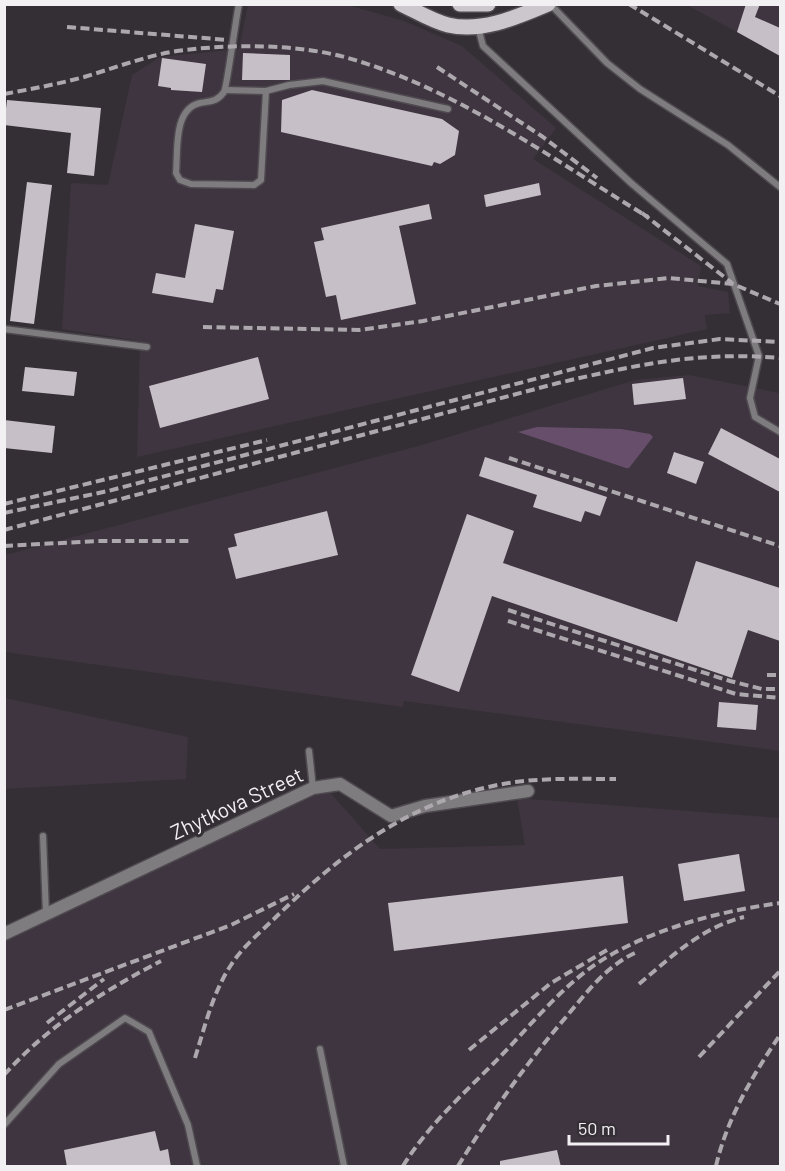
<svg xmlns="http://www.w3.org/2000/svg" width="785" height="1171" font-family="Barlow,sans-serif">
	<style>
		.built { fill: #3f3540 }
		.green { fill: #674f6b }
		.building { fill: #c6bfc7 }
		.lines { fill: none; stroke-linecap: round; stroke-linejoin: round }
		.service-casing { stroke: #4f4a50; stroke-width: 9 }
		.minor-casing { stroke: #4f4a50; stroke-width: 15 }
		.primary-casing { stroke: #4f4a50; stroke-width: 18 }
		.service { stroke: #7f7c7f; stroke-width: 6 }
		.minor { stroke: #7f7c7f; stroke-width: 12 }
		.primary { stroke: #ccc7cd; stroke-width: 15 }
		.rail { stroke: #aca8ad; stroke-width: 4; stroke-dasharray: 9 4.5; stroke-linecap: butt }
		.labels { text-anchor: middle; stroke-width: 6; stroke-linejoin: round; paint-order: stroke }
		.street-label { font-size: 21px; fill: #f3f0f4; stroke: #342f35 }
	</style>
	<rect width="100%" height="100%" fill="#342f35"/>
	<!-- built -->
	<g class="built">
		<path d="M248 4 348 5 404 21 462 46 556 128 533 159 701 266 698 286 728 292 730 313 705 315 707 329 137 457 140 341 62 329 71 183 108 185 132 75 160 57 239 49Z"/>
		<path d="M687 5H780V56L737 32Z"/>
		<path d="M689 375 780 393V751L404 701 403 707 5 652V555L422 445 635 380Z"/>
		<path d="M5 698 188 737 186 779 5 789Z"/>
		<path d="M328 790 380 849 525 845 517 798 780 818V1166H5L4 939 298 800Z"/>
	</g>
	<!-- green -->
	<path class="green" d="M537 427 621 429 650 434 653 437 629 468H626L518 432Z"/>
	<!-- building -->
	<g class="building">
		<path d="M746 4H760L755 17 780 28V56L737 32Z"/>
		<path d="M243 53 290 55V80H242Z"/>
		<path d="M162 58 206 64 202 92 171 90V88L158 86Z"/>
		<path d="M312 90 442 119 459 131 455 155 440 164 434 162 432 166 281 132 282 100Z"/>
		<path d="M7 100 101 108 94 176 67 173 71 133 4 125Z"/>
		<path d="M27 182 52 185 34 324 10 321Z"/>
		<path d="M539 183 541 195 486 207 484 195Z"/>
		<path d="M429 204 432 219 399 226 416 304 341 320 336 295 326 297 314 242 324 240 321 228Z"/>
		<path d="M195 224 234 231 223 290 216 289 213 303 152 293 156 273 185 278Z"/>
		<path d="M258 357 269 399 160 428 149 386Z"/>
		<path d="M25 367 77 372 74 396 22 391Z"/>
		<path d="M683 378 686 399 634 405 632 384Z"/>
		<path d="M4 420 55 426 52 453 4 448Z"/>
		<path d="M721 428 780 459V492L708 454Z"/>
		<path d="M674 452 704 462 696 484 667 473Z"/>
		<path d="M485 457 607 497 600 516 585 511 581 522 533 507 537 495 479 476Z"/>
		<path d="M327 511 338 555 236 579 228 548 237 546 234 534Z"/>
		<path d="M467 514 514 531 503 563 677 622 696 561 780 588V641L748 630 732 678 492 596 459 692 411 675Z"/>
		<path d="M719 702 758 705 756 730 717 727Z"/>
		<path d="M739 854 745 891 684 901 678 864Z"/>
		<path d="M623 876 628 923 394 951 388 903Z"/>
		<path d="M155 1131 160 1151 168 1149 171 1167H67L64 1150Z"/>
		<path d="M557 1150 561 1167H500V1161Z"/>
	</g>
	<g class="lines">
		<!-- service casing -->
		<g class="service-casing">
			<g id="service">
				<path d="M239 4C236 17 227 87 224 92 217 102 210 101 200 103 173 109 178 151 176 173L180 180 191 184 254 185 261 180 266 91"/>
				<path d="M550 4 607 63 640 89 728 145 780 187"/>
				<path d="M478 27 483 46 631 183 727 264 759 356 750 398 755 417 780 432"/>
				<path d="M225 90 266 91 289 85 323 81 448 109"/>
				<path d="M4 329 147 347"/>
				<path d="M309 751 313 788"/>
				<path d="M43 836 46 914"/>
				<path d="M320 1049 344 1166"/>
				<path d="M4 1125 59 1064 125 1018 149 1032 188 1125 197 1166"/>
			</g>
		</g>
		<!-- minor casing -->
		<g class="minor-casing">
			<path id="minor" d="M4 934 313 788 340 784 391 816 425 806 528 791"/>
		</g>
		<!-- primary casing -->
		<g class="primary-casing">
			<g id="primary">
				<path d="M401 4C416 11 432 21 448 25 482 33 517 17 548 4"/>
				<path d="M460 4H488"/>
			</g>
		</g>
		<!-- service -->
		<use href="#service" class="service"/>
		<!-- minor -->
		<use href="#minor" class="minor"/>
		<!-- primary -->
		<use href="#primary" class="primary"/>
		<!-- rail -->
		<g class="rail">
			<path d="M629 4 780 96"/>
			<path d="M67 27 228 40"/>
			<path d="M437 67 543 137 597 178"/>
			<path d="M4 94C32 89 58 84 84 77 118 67 150 54 185 50 236 44 298 44 348 58 457 89 552 159 648 217"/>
			<path d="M642 213 732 283"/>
			<path d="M203 327 359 330 423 321 596 286 669 278 733 284 780 304"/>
			<path d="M509 458 780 546"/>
			<path d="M4 504 267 440"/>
			<path d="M4 513 108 491 653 348 720 339 780 342"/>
			<path d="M4 530 558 383C636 365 699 351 780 358"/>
			<path d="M4 546 98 541H190"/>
			<path d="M508 610 730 681 762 689H780"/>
			<path d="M508 621 736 694 780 698"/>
			<path d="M767 675H780"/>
			<path d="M639 984C671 957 702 927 744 917"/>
			<path d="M4 1010 231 925 294 894"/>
			<path d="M47 1023 104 979"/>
			<path d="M469 1050 551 983 607 950"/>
			<path d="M699 1057 780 971"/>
			<path d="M195 1058C205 1026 213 992 231 965 243 946 262 931 278 915 340 855 407 804 493 786 533 777 575 779 616 779"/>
			<path d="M4 1075C48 1026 103 991 161 961"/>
			<path d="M403 1166C427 1127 461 1096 493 1064 529 1028 563 983 607 957 659 927 721 911 780 903"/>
			<path d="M458 1166C491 1113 526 1064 566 1017 587 992 607 965 637 952"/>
			<path d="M716 1166C727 1118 753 1075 780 1035"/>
		</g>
	</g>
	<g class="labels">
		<!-- street labels -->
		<g class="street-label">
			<text transform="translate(237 804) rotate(-25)" y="7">Zhytkova Street</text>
		</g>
	</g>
	<!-- border -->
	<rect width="785" height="1171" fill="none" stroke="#f3f0f4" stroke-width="12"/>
	<!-- scale -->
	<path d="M569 1135v9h99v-9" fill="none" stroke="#f3f0f4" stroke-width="3"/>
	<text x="578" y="1135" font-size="18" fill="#f3f0f4" stroke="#342f35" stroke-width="4.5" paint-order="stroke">50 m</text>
</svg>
